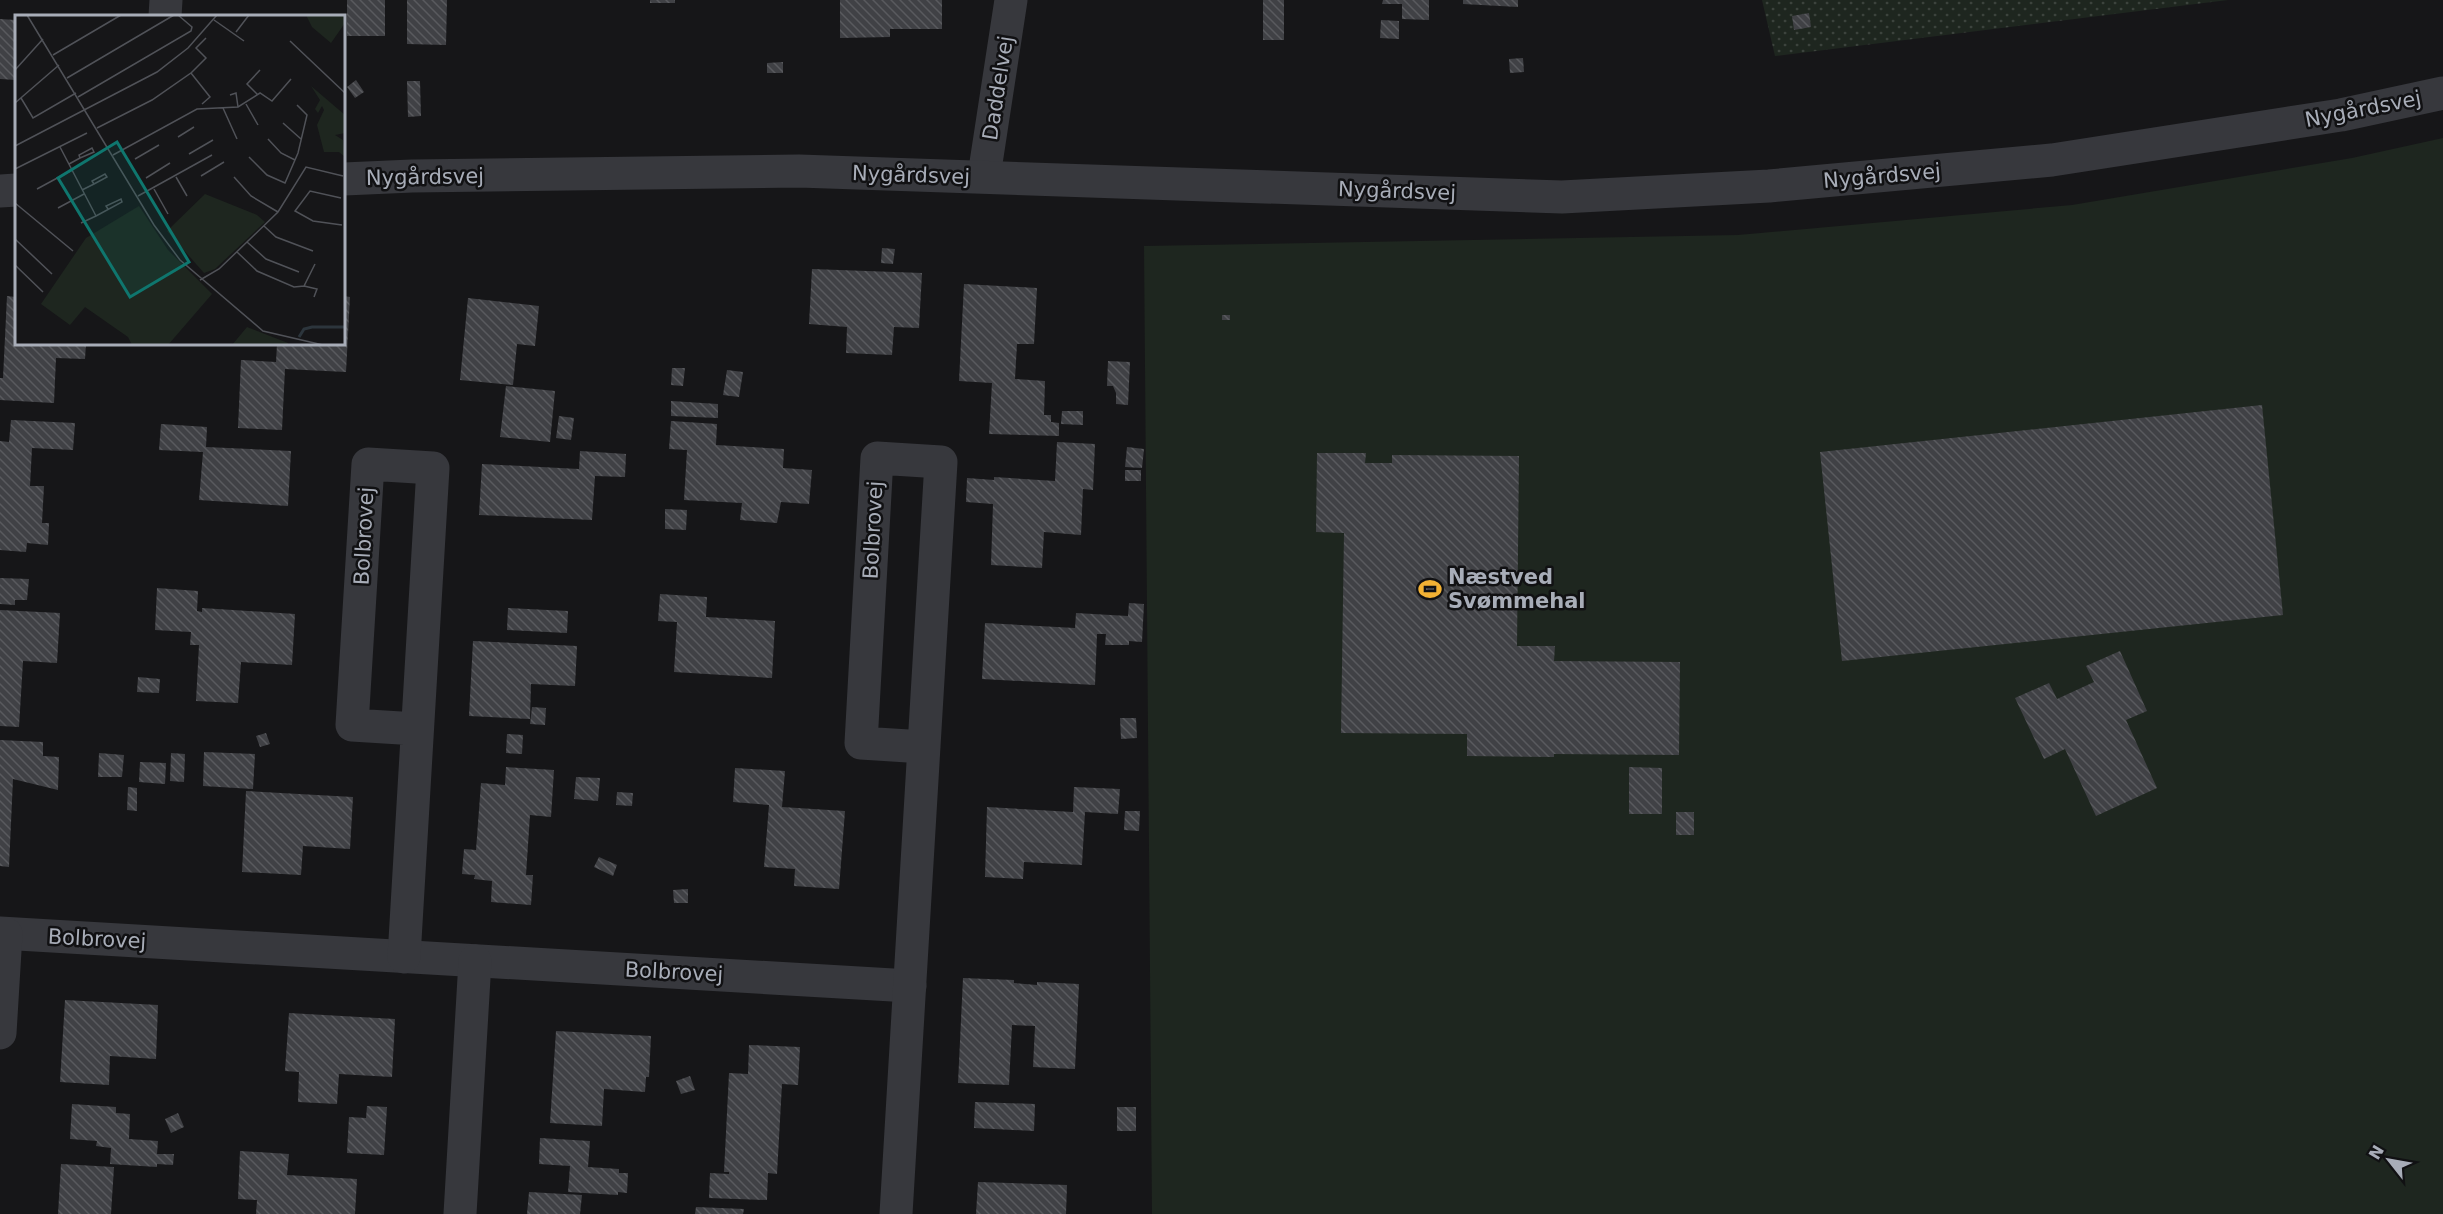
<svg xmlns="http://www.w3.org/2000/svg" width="2443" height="1214" font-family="'DejaVu Sans',sans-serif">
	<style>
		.garden { fill: url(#garden-dots) }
		.pitch { fill: #1e261f }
		.building { fill: url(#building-back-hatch) }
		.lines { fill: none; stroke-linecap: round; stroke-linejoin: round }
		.minor { stroke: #37383d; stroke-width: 33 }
		.labels { text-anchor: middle; stroke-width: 5; stroke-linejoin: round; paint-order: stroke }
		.street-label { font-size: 21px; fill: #a8adb8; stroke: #111113 }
		.poi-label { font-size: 21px; font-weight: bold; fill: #a8adb8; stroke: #111113; text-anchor: start }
		.inset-river { fill: none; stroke: #2c353c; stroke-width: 3 }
		.inset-road { fill: none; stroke: #505258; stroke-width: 1.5 }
		.view { fill: #0f766e; fill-opacity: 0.15; stroke: #0f766e; stroke-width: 3 }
		.inset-edge { fill: none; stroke: #a8adb8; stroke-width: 3 }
	</style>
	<defs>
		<pattern id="garden-dots" width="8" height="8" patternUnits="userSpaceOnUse" patternTransform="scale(1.5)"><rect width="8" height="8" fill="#1e261f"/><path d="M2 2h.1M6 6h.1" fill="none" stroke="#3c433d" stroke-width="1.8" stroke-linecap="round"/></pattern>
		<pattern id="building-back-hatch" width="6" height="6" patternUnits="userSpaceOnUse" patternTransform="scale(1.5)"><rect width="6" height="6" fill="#404145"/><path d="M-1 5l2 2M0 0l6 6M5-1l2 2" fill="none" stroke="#595a5e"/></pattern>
	</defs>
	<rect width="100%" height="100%" fill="#161618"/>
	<!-- garden -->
	<path class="garden" d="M1762 0H2228L1775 56Z"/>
	<!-- pitch -->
	<path class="pitch" d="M2443 138V1214H1152L1144 246 1738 235 2072 205 2352 158Z"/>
	<!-- building -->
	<g class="building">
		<rect x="347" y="0" width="38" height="36"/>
		<path d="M407 0H447L446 45 407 44Z"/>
		<rect x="650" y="0" width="25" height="3"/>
		<path d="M840 0H942V29H890V37L840 38Z"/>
		<rect x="1263" y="0" width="21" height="40"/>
		<path d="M1383 0H1429V20L1402 19V4H1382Z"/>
		<path d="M1463 0H1518V7L1463 4Z"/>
		<path d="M1809 13 1811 27 1794 30 1792 16Z"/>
		<path d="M0 19 16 20V80L0 79Z"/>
		<path d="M1381 20 1399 21V39L1380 38Z"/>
		<path d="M1523 58 1524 72 1510 73 1509 59Z"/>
		<path d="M783 62V73H767V63Z"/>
		<path d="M356 80 364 92 355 98 347 87Z"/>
		<path d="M407 81H420L421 116 408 117Z"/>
		<path d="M882 248 895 249 893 264 881 263Z"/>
		<path d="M812 269 922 273 919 328 894 327 892 355 846 353 847 327 809 324Z"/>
		<path d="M964 284 1037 288 1034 344H1017L1015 379 1045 381 1044 415H1051V422L1059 423V436L989 434 992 383 959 381Z"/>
		<path d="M7 296 16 297V344H86L85 359 56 358 54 403 0 400V378H3Z"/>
		<path d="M344 296 350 297 346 372 285 369 282 430 238 428 241 360 276 362 277 344H344Z"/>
		<path d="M468 298 539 306 535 346 517 344 513 385 460 380Z"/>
		<rect x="1222" y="315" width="8" height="5"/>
		<path d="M1108 361 1130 362 1128 405 1116 404V393L1113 386H1107Z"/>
		<path d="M672 368H685L683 386 671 385Z"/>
		<path d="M727 370 743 372 739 397 723 395Z"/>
		<path d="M506 386 555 391 550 442 500 437Z"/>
		<path d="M671 401 718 404V418L671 416Z"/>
		<path d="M2262 405 2283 615 1842 661 1820 452Z"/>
		<path d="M1062 411H1083V425L1061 424Z"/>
		<path d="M559 416 574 418 571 440 556 438Z"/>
		<path d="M11 420 75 423 73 450 32 448 30 486H44L42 523H49L48 545 27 543 26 552 0 550V441L9 442Z"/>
		<path d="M671 421 717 424 716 445 784 449 783 468 812 470 809 504 781 502 777 523 740 520 742 503 684 500 687 450 669 449Z"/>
		<path d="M161 424 207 427 206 447 291 451 288 506 199 500 203 452 159 450Z"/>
		<path d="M1057 442 1095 444 1093 490 1083 489 1081 535 1044 532 1042 568 991 565 993 504 966 502 967 478 994 480V477L1055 481Z"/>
		<path d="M1127 447 1144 449 1142 468 1125 467Z"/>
		<path d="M580 451 626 454 625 477 595 476 592 520 479 515 482 464 579 469Z"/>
		<path d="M1317 453H1366L1365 463H1392V455L1519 456 1517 646H1555L1554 661 1680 662 1679 755 1554 754V757L1467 756V734L1341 733 1344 533 1316 532Z"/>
		<rect x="1125" y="470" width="16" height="11"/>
		<path d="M665 509 687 510 686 530 665 529Z"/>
		<path d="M0 578 29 579 27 600H15V605L0 604Z"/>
		<path d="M157 588 198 591 197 611 202 612V608L295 614 292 665 241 662 238 703 196 701 199 645H190L191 632 155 630Z"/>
		<path d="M660 594 707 597 706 617 775 621 772 678 674 672 677 622 658 621Z"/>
		<path d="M1129 603 1144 604 1142 642 1129 641V645H1105L1106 634H1097L1095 685 982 679 985 623 1075 628 1076 613 1128 616Z"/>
		<path d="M508 608 568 611 567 633 507 630Z"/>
		<path d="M0 610 60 613 57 663 23 661 19 727 0 726Z"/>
		<path d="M473 641 577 646 575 686 531 684 530 719 469 716Z"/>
		<path d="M2120 651 2147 711 2126 720 2157 788 2096 816 2065 749 2044 759 2015 698 2049 683 2057 699 2094 682 2086 666Z"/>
		<path d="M138 677 160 679 159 693 137 692Z"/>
		<path d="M532 707 546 708 545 725 530 724Z"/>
		<path d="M1120 718H1136L1137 738 1121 739Z"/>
		<path d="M266 733 270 744 260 747 256 736Z"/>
		<path d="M507 734 523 735 522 754 506 753Z"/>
		<path d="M0 740 43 742V756L59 757 58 790 13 779 9 867 0 866Z"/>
		<path d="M204 752 255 754 253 789 203 786Z"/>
		<path d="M99 753 124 755 122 777H98Z"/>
		<path d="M171 753 185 754 184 782 170 781Z"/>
		<path d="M140 762 166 763 165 784 139 782Z"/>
		<path d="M506 767 554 770 551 817 530 815 526 875H533L531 905 491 902 492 881 474 879 475 875 462 874 464 849 476 850 481 783 505 785Z"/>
		<path d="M1629 767 1662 768V814H1629Z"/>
		<path d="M735 768 785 771 782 807 845 811 839 889 794 886 795 869 764 867 769 805 733 802Z"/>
		<path d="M576 777 600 778 598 801 574 799Z"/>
		<path d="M128 787 137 788V811L127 810Z"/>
		<path d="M1074 787 1120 789 1118 814 1085 812 1082 865 1024 862 1023 879 985 877 987 807 1073 812Z"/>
		<path d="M246 791 353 797 350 849 303 846 301 875 242 872Z"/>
		<path d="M617 792 633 793 632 806 616 805Z"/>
		<path d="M1125 811H1140L1139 831 1124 830Z"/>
		<rect x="1676" y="812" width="18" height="23"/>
		<path d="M599 857 617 865 613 876 594 867Z"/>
		<path d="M688 889V903H674L673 890Z"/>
		<path d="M963 978 1014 980V983L1037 985V982L1079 984 1075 1069 1033 1067 1035 1026 1012 1025 1009 1085 958 1083Z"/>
		<path d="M65 1000 158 1005 156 1059 110 1056 109 1085 60 1082Z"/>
		<path d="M289 1013 395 1019 392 1077 339 1074 337 1104 298 1102 299 1072 285 1071Z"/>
		<path d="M556 1031 651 1036 649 1077H646L645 1092 604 1089 602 1126 550 1123Z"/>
		<path d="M749 1045 800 1047 798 1085 782 1084 777 1174 768 1173 767 1200 709 1198 710 1173 729 1174V1172H724L729 1073 748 1074Z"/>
		<path d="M690 1076 695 1090 681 1094 676 1081Z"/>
		<path d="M975 1102 1035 1104 1034 1131 974 1128Z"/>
		<path d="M72 1104 116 1107V1113L130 1114 129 1139 158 1141 157 1154H174L173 1165 157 1164V1167L110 1164 111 1148 96 1146 97 1141 70 1139Z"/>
		<path d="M367 1106 387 1107 384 1155 347 1153 349 1117 366 1118Z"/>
		<rect x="1117" y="1107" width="19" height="24"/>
		<path d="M178 1113 184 1127 171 1133 165 1119Z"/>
		<path d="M540 1138 590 1141 588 1167 619 1169V1173H628L627 1193 618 1192V1195L568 1192 570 1166 539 1164Z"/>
		<path d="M240 1151 289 1154 287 1175 357 1179 355 1214H256L257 1200 238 1199Z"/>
		<path d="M61 1164 114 1167 111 1214H58Z"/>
		<path d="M978 1182 1067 1185 1066 1214H976Z"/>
		<path d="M529 1192 582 1195 580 1214H527Z"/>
		<path d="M696 1207 744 1209 743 1214H695Z"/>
	</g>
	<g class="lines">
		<!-- minor -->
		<g class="minor">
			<path d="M165 16 166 0"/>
			<path d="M984 176 1011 0"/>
			<path d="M344 179 412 176 799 171 1562 197 1769 186 2052 160 2341 115 2443 93"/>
			<path d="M0 191 16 190"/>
			<path d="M0 933 910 986"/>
			<path d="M404 957 433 468 368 464 352 725 417 729"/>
			<path d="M0 1033 6 934"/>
			<path d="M460 1214 475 961"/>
			<path d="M896 1214 941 462 877 458 861 743 924 747"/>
		</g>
	</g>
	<!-- icons -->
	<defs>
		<g id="stadium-bare" transform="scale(1.8)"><path d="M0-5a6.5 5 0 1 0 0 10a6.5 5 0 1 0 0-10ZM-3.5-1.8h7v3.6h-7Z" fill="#f2b134" stroke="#111113" stroke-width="2.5" paint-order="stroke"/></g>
	</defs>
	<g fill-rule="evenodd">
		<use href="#stadium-bare" x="1430" y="589"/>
	</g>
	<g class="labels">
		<!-- street labels -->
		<g class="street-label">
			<text transform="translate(998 88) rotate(-81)" y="7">Daddelvej</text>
			<text transform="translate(2363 109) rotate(-11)" y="7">Nygårdsvej</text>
			<text transform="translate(911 175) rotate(2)" y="7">Nygårdsvej</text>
			<text transform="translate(1882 176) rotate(-5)" y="7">Nygårdsvej</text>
			<text transform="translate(425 177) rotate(-1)" y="7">Nygårdsvej</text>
			<text transform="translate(1397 191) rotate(2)" y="7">Nygårdsvej</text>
			<text transform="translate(873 530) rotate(-87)" y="7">Bolbrovej</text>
			<text transform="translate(364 536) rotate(-87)" y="7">Bolbrovej</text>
			<text transform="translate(97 939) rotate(3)" y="7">Bolbrovej</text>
			<text transform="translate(674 972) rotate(3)" y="7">Bolbrovej</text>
		</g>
		<!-- poi labels -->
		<g class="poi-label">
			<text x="1448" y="584">Næstved<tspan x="1448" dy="24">Svømmehal</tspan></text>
		</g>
	</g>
	<!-- overview -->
	<g transform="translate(15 15)">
		<rect width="330" height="330" fill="#161618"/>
		<path d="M291 0H330V8L316 28 297 12ZM296 71 330 100V118L320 120 328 125 330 142 324 137H309L302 110 309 95 307 91 303 98 300 94 305 85ZM232 312 273 328V330H217Z" fill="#1e261f"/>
		<path d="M190 179 242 200 250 207 200 254 189 258 152 216Z" fill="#1e261f"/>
		<path d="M124 191 153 235 197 279 153 330H117L113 322 70 292 55 310 26 289 71 223Z" fill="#1e261f"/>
		<path class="inset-river" d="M284 322 289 314 297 312H330"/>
		<path class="inset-road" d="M12 0 139 210 165 245 248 316 308 330M199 5 229 26M221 17 234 0M275 26 330 78M38 40 106 0M0 55 28 24M176 58 191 43 181 33 191 23M52 63 159 0M215 80 221 78 223 92M243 80 232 69 245 55M63 82 176 16 177 12 163 0M6 83 18 103 61 78M0 88 44 50M231 89 243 110M208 93 222 124M268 108 286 124M82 113 137 85 176 58 195 82 187 89M163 122 179 112M253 124 266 138 280 145M0 131 142 57 173 33 202 0M45 132 81 201M174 139 198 125M98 140 182 94 223 92 245 78 257 86 276 64M234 142 252 160 270 168 283 138 292 100 282 90M120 144 144 130M54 149 65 143 79 137 77 133 64 140 65 143M0 154 72 118M186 161 209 147M161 162 172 181M219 162 236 181 263 197M131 163 155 148M22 174 57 155M139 174 153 199M67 175 79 169 92 162 90 159 77 166 79 169M123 181 197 140M326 183 295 176 280 196 298 206 327 210M0 188 58 236M43 193 69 179M66 208 81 201 107 187 106 184 91 191 93 194M249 211 261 222 298 236M0 224 37 259M232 227 251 244 284 257M222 237 242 256 279 272 289 271 300 249M0 250 28 277M185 265 204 254 263 197 291 152 328 161M289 271 302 274 299 282"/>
		<path class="view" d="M102 127 174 247 115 282 43 163Z"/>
		<rect width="330" height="330" class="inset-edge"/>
	</g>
	<!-- north arrow -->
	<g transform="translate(2389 1160) rotate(301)" stroke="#111113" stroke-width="4.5" paint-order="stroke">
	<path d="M0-4.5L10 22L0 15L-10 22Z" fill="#a8adb8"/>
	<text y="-9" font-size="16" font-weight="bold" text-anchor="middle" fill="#a8adb8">N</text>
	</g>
</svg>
